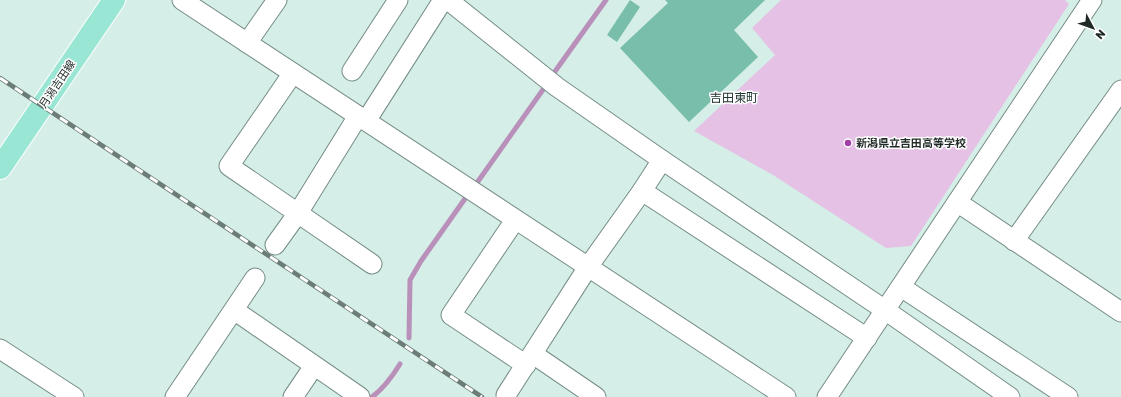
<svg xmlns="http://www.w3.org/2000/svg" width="1121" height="397" font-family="'Golos Text','Noto Sans JP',sans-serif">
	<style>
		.green { fill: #e4c1e5 }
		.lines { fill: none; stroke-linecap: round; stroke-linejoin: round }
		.stream { stroke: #b990ba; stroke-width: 5 }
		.building { fill: #78beab }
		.minor-casing { stroke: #758d86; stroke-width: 21 }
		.major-casing { stroke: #fff; stroke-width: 24 }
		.minor { stroke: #fff; stroke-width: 19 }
		.major { stroke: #99e6d4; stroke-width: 22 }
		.rail-casing { stroke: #6c7c77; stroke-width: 4.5 }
		.rail { stroke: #fff; stroke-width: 3; stroke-dasharray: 9; stroke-linecap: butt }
		.poi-dot { fill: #a13fa6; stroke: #fff; stroke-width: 1.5 }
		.labels { text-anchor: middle; stroke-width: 3; stroke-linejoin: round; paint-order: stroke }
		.street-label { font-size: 11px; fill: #1f2926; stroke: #fff }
		.poi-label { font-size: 11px; font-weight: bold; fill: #1f2926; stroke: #fff; text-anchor: start }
		.neighbourhood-label { font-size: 12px; fill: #213630; stroke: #fff }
	</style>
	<rect width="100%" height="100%" fill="#d5eee7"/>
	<!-- green -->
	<path class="green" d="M781 0H1065L1069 4 911 246 886 248 773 175 694 131 775 55 752 28Z"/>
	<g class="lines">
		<!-- stream -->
		<g class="stream">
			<path d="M551 77 606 0"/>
			<path d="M474 187 547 84"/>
			<path d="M409 338 410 280 421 261 469 193"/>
			<path d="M372 397C384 388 392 377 400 364"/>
		</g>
	</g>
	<!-- building -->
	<g class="building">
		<path d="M630 0 640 7 617 42 607 35Z"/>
		<path d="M665 0H765L734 30 758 57 689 122 620 48 668 3Z"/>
	</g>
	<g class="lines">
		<!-- minor casing -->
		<g class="minor-casing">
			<g id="minor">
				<path d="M182 0 786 397"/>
				<path d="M448 0 557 87 662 160 885 310 1010 397"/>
				<path d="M247 43 277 0"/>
				<path d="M352 71 398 0"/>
				<path d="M293 73 229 166 372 264"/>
				<path d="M366 121 443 0"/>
				<path d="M642 191 867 338"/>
				<path d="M957 202 1121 312"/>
				<path d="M515 220 451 315 526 365"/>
				<path d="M1014 241 1121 90"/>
				<path d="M275 245 298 213 358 116"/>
				<path d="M901 287 1068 397"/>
				<path d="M234 310 360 397"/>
				<path d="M0 349 74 397"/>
				<path d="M533 354 596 397"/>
				<path d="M506 395 588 267 642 191 662 160"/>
				<path d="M175 397 255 278"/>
				<path d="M293 397 314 366"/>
				<path d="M827 397 1092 0"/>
			</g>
		</g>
		<!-- major casing -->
		<g class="major-casing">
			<path id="major" d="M0 168 114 0"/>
		</g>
		<!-- minor -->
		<use href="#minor" class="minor"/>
		<!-- major -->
		<use href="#major" class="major"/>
		<!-- rail casing -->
		<g class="rail-casing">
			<path id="rail" d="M0 78 482 397"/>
		</g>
		<!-- rail -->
		<use href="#rail" class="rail"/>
	</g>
	<!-- markers -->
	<circle class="poi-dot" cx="848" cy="143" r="4"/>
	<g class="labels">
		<!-- street labels -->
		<g class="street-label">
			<text transform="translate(57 84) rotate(-56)" y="4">月潟吉田線</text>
		</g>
		<!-- poi labels -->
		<g class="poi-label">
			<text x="856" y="147">新潟県立吉田高等学校</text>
		</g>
		<!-- neighbourhood labels -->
		<g class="neighbourhood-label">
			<text x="734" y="102">吉田東町</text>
		</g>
	</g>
	<!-- north arrow -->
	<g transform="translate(1093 28) rotate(131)" stroke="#ffffff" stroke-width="3" paint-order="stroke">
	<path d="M0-3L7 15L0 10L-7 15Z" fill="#1f2926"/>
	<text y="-6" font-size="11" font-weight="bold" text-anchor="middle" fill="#1f2926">N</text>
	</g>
</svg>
